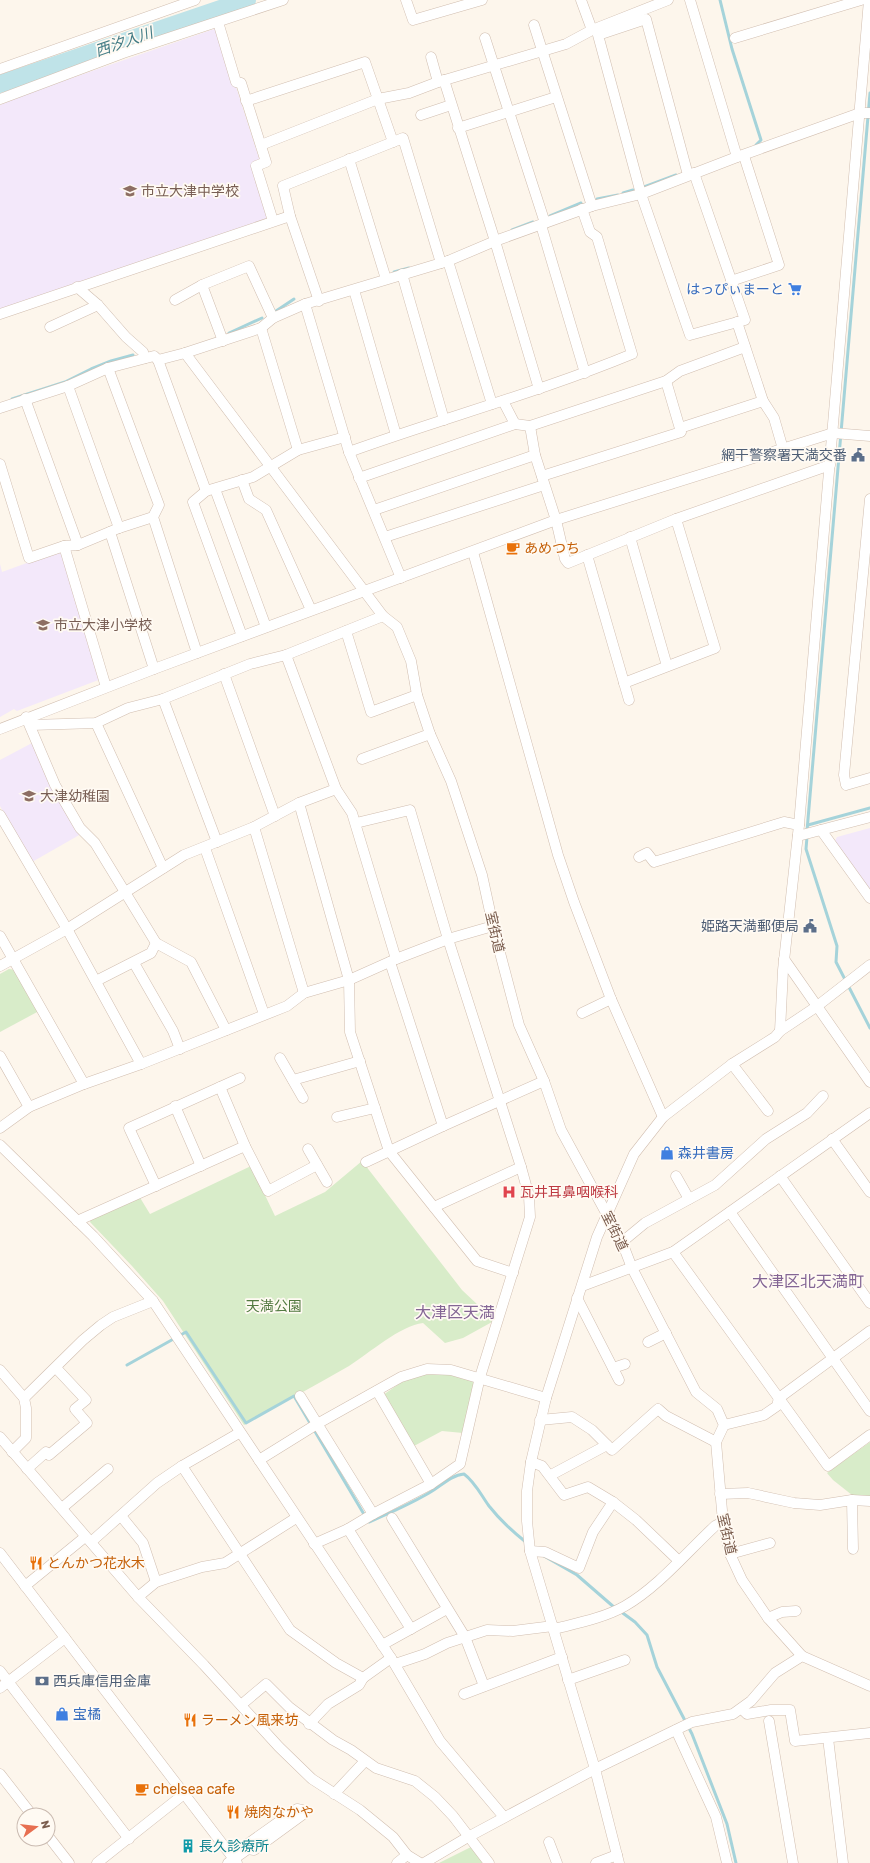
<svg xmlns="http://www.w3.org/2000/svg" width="870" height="1863" font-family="Rubik,'Noto Sans JP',sans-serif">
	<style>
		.education { fill: #f3e8fa }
		.green { fill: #d8ecc9 }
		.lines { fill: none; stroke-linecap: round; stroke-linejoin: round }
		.stream { stroke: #a5d3da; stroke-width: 3 }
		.river { stroke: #bfe3e8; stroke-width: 18 }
		.minor-casing { stroke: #d1beb0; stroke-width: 11 }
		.minor { stroke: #fff; stroke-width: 10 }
		.labels { text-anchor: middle; stroke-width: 3.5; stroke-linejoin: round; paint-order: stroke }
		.education-label { font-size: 14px; fill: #785e54; stroke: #fffaf3; text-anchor: start }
		.shop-label { font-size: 14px; fill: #366cbe; stroke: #fffaf3; text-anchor: start }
		.service-label { font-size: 14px; fill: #4e5e75; stroke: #fffaf3; text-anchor: end }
		.food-label { font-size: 14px; fill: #c56008; stroke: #fffaf3; text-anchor: start }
		.street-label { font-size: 14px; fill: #7a5c4d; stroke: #fffaf3 }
		.health-label { font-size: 14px; fill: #be3a42; stroke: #fffaf3; text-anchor: start }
		.park-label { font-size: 14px; fill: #537a41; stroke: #fffaf3 }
		.culture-label { font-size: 14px; fill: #0d838f; stroke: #fffaf3; text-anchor: start }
		.water-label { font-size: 15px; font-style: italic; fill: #437c86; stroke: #fffaf3 }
		.quarter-label { font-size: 16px; fill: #846695; stroke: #fffaf3 }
	</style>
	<rect width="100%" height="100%" fill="#fdf6ec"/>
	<!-- education -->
	<g class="education">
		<path d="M217 28 260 161 268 217 265 222 0 310V105L37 90Z"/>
		<path d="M57 552 64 555 101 679 17 711 14 709 0 717V564L2 572Z"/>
		<path d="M32 743 81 834 32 862 0 806V760Z"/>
		<path d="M870 828V890L834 843 837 837Z"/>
	</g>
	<!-- green -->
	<g class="green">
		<path d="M9 969 16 970 39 1011 0 1032V974Z"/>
		<path d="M362 1161 462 1290 479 1306 495 1317 492 1322 463 1338 445 1343 423 1323C401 1325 368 1354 349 1366 314 1386 279 1405 244 1425L163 1301 132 1266 90 1222 91 1218 139 1196 150 1214 251 1166 275 1216 325 1192Z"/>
		<path d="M438 1373 472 1379 474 1385 463 1433 442 1431 414 1446 383 1395 409 1377Z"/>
		<path d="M870 1442V1497L852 1495 833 1480 827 1473Z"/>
		<path d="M473 1846 485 1863H439Z"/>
	</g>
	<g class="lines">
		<!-- stream -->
		<g class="stream">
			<path d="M720 0 732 49 761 140 756 145"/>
			<path d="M644 187 676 175"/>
			<path d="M623 193 633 190"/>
			<path d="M597 199 618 195"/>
			<path d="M550 216 581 203"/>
			<path d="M512 230 533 222"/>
			<path d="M394 272 409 268"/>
			<path d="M276 311 294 299"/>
			<path d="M229 333 262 318"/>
			<path d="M12 399 65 382 91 369 111 361 133 355"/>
			<path d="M808 825 870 808"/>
			<path d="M807 831 870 93"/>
			<path d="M807 837 806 849 837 946 836 962 870 1028"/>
			<path d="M127 1365 186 1332 246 1423 294 1396 365 1516"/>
			<path d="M369 1521V1522C390 1513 410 1504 429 1493 440 1487 451 1475 464 1474 475 1482 481 1495 489 1506 500 1520 513 1532 527 1543"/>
			<path d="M544 1556 577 1575 615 1608"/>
			<path d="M620 1611 635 1622 647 1635 657 1667 692 1734 727 1824 736 1863"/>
		</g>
		<!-- river -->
		<path class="river" d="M0 84 247 0"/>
		<!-- minor casing -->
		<g class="minor-casing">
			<g id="minor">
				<path d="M406 0 413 20 482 0"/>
				<path d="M581 0 592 30"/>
				<path d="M690 0 737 157"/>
				<path d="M218 22 236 82 241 83 266 162 256 166 273 221"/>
				<path d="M534 25 592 206"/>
				<path d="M485 38 545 223"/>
				<path d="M735 38 861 0"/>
				<path d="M431 57 438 82"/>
				<path d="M0 69 195 0"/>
				<path d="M444 80 495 241 539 389"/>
				<path d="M0 99 123 53 283 0"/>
				<path d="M246 101 365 62 393 142"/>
				<path d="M421 115 451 105"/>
				<path d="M458 128 556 97"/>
				<path d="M261 145 378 99 409 93 438 82 566 44 592 30 668 0"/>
				<path d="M349 159 386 279"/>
				<path d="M688 175 646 19 598 35 641 194 690 335 745 320 694 173"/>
				<path d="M541 225 585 373"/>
				<path d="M448 261 492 404"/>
				<path d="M402 274 444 420"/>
				<path d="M731 281 779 265 744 156"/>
				<path d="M77 287 98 305 126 337 143 352 145 358"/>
				<path d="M354 290 396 435"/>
				<path d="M175 300 202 285"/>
				<path d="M319 301 290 216 283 186 403 138 441 263"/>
				<path d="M305 304 349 452 401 578"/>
				<path d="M0 314 290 216"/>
				<path d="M737 322 763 401 774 418 783 449"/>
				<path d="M50 327 98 305"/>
				<path d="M261 328 298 450"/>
				<path d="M223 341 202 285 249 266 273 318"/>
				<path d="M185 353 383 616 397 627 411 661 417 695 430 734 451 781 482 875 494 930 519 1025 544 1081 561 1130 622 1242 632 1268 696 1392 717 1409 724 1425 716 1442 723 1522 730 1554 742 1580 768 1618 802 1656"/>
				<path d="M158 360 206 491"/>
				<path d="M108 368 159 505 153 517 197 653"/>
				<path d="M68 386 119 528"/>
				<path d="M25 399 78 545"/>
				<path d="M503 401 515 424"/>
				<path d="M0 408 68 386 108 368 154 356 158 360 185 353 261 328 273 318 305 304 448 261 495 241 592 206 641 194 737 157 860 113H870"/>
				<path d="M530 426 535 455 556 520 565 559 568 563 676 519 830 465"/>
				<path d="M680 428 763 401"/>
				<path d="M349 452C443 418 540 392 632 354L597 237 590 232 582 209"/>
				<path d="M0 464 29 558 64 546 78 545 119 528 153 517"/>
				<path d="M542 476 681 432 666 381"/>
				<path d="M359 478 515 424 530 426 666 381 680 371 745 347"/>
				<path d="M242 480 249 499 266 510 311 610"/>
				<path d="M215 489 266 627"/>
				<path d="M870 499 844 775 846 785 870 778"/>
				<path d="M374 510 535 455"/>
				<path d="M110 532 154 669"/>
				<path d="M385 537 544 485"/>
				<path d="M630 537 667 666"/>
				<path d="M64 546 106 687"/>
				<path d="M473 552 558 855 574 902 611 999 663 1117"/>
				<path d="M587 555 629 700"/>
				<path d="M346 631 371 712 417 695"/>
				<path d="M242 636 193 502 206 491 253 477 298 450 345 437"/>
				<path d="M286 655 336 789 352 813 396 959"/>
				<path d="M224 674 275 816"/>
				<path d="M624 683 715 648 676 519"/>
				<path d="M163 699 217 842"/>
				<path d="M26 717 55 785 80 828 95 843 156 943 191 962 226 1030"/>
				<path d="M96 723 163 868"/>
				<path d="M31 725 96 723 128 708 163 699 250 664 286 655 383 616"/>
				<path d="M0 729 154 669 556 520 833 433 870 436"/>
				<path d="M362 759 430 734"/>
				<path d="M299 803 349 980 350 1032 389 1151 477 1261 513 1273"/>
				<path d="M0 815 67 929 141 1064"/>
				<path d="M254 827 304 993"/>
				<path d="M821 830 870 898"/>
				<path d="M798 836 870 817"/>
				<path d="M205 848 264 1014"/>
				<path d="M639 857 647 853 654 862 784 822 799 825"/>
				<path d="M0 936 84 1084"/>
				<path d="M784 959 870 1082"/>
				<path d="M390 962 443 1126"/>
				<path d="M134 963 173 1031 180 1049"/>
				<path d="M0 966 67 929 184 855 254 827 299 803 336 789"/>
				<path d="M96 981 151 953 156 943"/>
				<path d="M582 1013 611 999"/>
				<path d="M780 1031 783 970 799 825 869 0"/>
				<path d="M0 1056 29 1107"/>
				<path d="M280 1058 303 1098"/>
				<path d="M732 1064 768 1111"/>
				<path d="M293 1080 360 1061"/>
				<path d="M220 1087 245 1146 268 1191 317 1165"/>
				<path d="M175 1106 201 1166"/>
				<path d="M337 1117 375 1108"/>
				<path d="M0 1128 29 1107 84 1084 141 1064 287 1006 304 993 349 980 396 959 448 939 493 926"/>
				<path d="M832 1139 870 1192"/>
				<path d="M0 1145 93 1236 153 1301 391 1658 440 1741 504 1817"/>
				<path d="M308 1149 327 1182"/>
				<path d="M366 1162 443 1126 544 1081"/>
				<path d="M676 1176 689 1199"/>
				<path d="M780 1176 870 1303"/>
				<path d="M156 1186 129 1128 240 1078"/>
				<path d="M434 1207 521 1167"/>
				<path d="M730 1212 870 1411"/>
				<path d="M77 1221 245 1146"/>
				<path d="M622 1242 645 1223 715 1185 766 1139 807 1113 823 1096"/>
				<path d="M673 1252 828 1466 870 1435"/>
				<path d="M582 1286 673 1252 870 1113"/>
				<path d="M577 1298 619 1380"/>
				<path d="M648 1342 666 1333"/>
				<path d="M613 1368 625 1364"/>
				<path d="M0 1370 24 1398 26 1408V1438L12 1452"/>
				<path d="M377 1391 431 1484"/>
				<path d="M300 1396 373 1514 431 1484 460 1464 480 1377 530 1217 529 1196 521 1167 448 939 410 810 356 823"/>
				<path d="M24 1398 83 1340 101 1325 113 1317 153 1301"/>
				<path d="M540 1420 572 1417 592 1430 612 1450 658 1409 666 1416 716 1442"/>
				<path d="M724 1425 764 1415 777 1406 779 1398 870 1331"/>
				<path d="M0 1437 138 1597 204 1665 279 1747 312 1779 360 1810 393 1837 407 1855 420 1863"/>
				<path d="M259 1460 317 1424 401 1377 427 1369 451 1370 546 1398"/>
				<path d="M531 1462 542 1466 564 1495 588 1487 613 1502 636 1520 679 1561"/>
				<path d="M182 1466 290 1630 336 1663 363 1678 391 1658"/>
				<path d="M27 1469 46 1452 49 1455 87 1423 75 1409 86 1400 56 1368"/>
				<path d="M551 1475 607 1445"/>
				<path d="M720 1494 748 1493 794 1503 820 1505 852 1500 870 1501"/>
				<path d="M852 1500 853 1549"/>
				<path d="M62 1508 108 1469"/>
				<path d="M121 1516 143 1543 156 1582"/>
				<path d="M392 1518 465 1637 484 1686"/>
				<path d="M348 1529 411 1629"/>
				<path d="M91 1542 157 1483 182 1466 239 1433"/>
				<path d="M314 1544 348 1529 373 1514"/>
				<path d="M530 1551 545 1552 579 1568 593 1532 613 1502"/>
				<path d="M0 1553 237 1863"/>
				<path d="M730 1554 770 1543"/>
				<path d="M25 1586 85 1537"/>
				<path d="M138 1597 156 1582 202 1567 225 1563 296 1518"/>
				<path d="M768 1618 782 1612 796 1611"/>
				<path d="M554 1629C578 1623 604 1618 625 1606 658 1587 687 1552 715 1526L723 1522"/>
				<path d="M382 1645 447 1609"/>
				<path d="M395 1664 425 1654 447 1643 487 1630 513 1631 553 1626"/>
				<path d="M0 1671 129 1839"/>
				<path d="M568 1680 625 1660"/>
				<path d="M0 1688 65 1638"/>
				<path d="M464 1694 562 1657"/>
				<path d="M241 1705 266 1684 289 1707 333 1740 351 1750 376 1768 415 1781 435 1797 453 1816 489 1863"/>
				<path d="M742 1709 747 1714 771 1710H790L795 1741 870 1733"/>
				<path d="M769 1721 793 1863"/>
				<path d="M309 1724 328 1704 359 1685 363 1678"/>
				<path d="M676 1730 716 1817 727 1863"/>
				<path d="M828 1738 843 1863"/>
				<path d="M0 1774 32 1815"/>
				<path d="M334 1794 365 1761"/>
				<path d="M48 1836 69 1863"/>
				<path d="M549 1842 557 1863"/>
				<path d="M97 1863 184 1794"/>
				<path d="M228 1863 248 1849 249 1843 297 1809 302 1810V1815L254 1850 248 1849"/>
				<path d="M397 1863 407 1855"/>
				<path d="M424 1863 468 1837 595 1769 530 1551 527 1521V1491L531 1462 546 1398 597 1237 634 1154 663 1117 732 1064 775 1037 780 1031 816 1007 870 965"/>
				<path d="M596 1863 617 1855"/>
				<path d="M619 1863 595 1769 692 1722 733 1714 751 1701 775 1673 802 1656 870 1686"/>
			</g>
		</g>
		<!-- minor -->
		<use href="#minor" class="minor"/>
	</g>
	<!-- icons -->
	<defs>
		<g id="school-bare" transform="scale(1.08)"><path d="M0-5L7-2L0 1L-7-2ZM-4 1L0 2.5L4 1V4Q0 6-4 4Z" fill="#8d6e63" stroke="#fffaf3" stroke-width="2.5" paint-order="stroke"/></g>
		<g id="supermarket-bare" transform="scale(1.08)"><path d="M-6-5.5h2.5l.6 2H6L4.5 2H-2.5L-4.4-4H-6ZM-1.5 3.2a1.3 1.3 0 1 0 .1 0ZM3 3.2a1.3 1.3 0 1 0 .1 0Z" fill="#3f7fe0" stroke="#fffaf3" stroke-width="2.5" paint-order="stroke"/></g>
		<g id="civic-bare" transform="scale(1.08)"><path d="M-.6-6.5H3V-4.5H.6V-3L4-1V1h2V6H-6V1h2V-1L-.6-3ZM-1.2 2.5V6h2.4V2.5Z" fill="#5c6f8a" stroke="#fffaf3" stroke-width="2.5" paint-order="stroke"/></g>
		<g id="cafe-bare" transform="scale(1.08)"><path d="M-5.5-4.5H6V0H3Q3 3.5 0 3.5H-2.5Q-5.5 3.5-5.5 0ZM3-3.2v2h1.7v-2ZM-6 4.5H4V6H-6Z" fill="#e8710a" stroke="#fffaf3" stroke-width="2.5" paint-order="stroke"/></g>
		<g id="shop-bare" transform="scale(1.08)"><path d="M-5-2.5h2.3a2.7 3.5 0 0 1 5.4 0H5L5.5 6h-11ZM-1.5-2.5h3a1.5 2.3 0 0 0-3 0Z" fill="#3f7fe0" stroke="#fffaf3" stroke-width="2.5" paint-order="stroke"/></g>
		<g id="hospital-bare" transform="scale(1.08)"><path d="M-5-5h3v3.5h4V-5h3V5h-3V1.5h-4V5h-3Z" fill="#e0444e" stroke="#fffaf3" stroke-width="2.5" paint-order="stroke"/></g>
		<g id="restaurant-bare" transform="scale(1.08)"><path d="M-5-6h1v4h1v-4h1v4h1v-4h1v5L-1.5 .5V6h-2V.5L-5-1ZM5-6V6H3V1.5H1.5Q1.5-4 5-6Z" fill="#e8710a" stroke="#fffaf3" stroke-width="2.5" paint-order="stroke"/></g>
		<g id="bank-bare" transform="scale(1.08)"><path d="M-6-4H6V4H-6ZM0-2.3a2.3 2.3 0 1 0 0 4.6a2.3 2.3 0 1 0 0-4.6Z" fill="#5c6f8a" stroke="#fffaf3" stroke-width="2.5" paint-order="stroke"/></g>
		<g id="building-bare" transform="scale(1.08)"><path d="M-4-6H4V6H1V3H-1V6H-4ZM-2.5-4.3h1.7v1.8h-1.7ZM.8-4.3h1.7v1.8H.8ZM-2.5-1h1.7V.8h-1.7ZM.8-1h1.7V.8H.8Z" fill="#0f9aa8" stroke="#fffaf3" stroke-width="2.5" paint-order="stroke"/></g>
	</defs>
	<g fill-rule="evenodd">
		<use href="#school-bare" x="130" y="191"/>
		<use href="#supermarket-bare" x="795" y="289"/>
		<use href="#civic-bare" x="858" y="455"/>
		<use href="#cafe-bare" x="513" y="548"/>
		<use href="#school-bare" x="43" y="625"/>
		<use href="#school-bare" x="29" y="796"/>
		<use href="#civic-bare" x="810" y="926"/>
		<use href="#shop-bare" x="667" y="1153"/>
		<use href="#hospital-bare" x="509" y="1192"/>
		<use href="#restaurant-bare" x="36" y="1563"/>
		<use href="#bank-bare" x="42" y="1681"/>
		<use href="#shop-bare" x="62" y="1714"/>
		<use href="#restaurant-bare" x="190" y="1720"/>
		<use href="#cafe-bare" x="142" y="1789"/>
		<use href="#restaurant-bare" x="233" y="1812"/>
		<use href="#building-bare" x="188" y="1846"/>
	</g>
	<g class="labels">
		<!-- education labels -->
		<g class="education-label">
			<text x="141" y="196">市立大津中学校</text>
			<text x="54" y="630">市立大津小学校</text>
			<text x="40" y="801">大津幼稚園</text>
		</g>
		<!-- shop labels -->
		<g class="shop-label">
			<text x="784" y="294" text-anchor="end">はっぴぃまーと</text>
			<text x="678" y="1158">森井書房</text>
			<text x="73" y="1719">宝橘</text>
		</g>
		<!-- service labels -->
		<g class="service-label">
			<text x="847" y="460">網干警察署天満交番</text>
			<text x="799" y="931">姫路天満郵便局</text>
			<text x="53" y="1686" text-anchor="start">西兵庫信用金庫</text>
		</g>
		<!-- food labels -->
		<g class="food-label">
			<text x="524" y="553">あめつち</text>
			<text x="47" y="1568">とんかつ花水木</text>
			<text x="201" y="1725">ラーメン風来坊</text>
			<text x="153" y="1794">chelsea cafe</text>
			<text x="244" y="1817">焼肉なかや</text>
		</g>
		<!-- street labels -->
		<g class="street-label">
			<text transform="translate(495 932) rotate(77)" y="5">室街道</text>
			<text transform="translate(615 1231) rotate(64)" y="5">室街道</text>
			<text transform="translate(727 1534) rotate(77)" y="5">室街道</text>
		</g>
		<!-- health labels -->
		<g class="health-label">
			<text x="520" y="1197">瓦井耳鼻咽喉科</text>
		</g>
		<!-- park labels -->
		<g class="park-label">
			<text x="274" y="1311">天満公園</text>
		</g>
		<!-- culture labels -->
		<g class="culture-label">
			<text x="199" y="1851">長久診療所</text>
		</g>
		<!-- water labels -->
		<g class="water-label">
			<text transform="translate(124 42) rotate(-19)" y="5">西汐入川</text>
		</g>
		<!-- quarter labels -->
		<g class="quarter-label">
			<text x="808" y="1287">大津区北天満町</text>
			<text x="455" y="1318">大津区天満</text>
		</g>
	</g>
	<!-- north arrow -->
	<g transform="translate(36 1827) rotate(75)"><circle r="19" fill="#fffaf3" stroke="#cabbb1"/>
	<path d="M0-3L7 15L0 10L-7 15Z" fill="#e76f51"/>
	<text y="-6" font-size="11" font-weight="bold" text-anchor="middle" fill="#7a5c4d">N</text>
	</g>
</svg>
